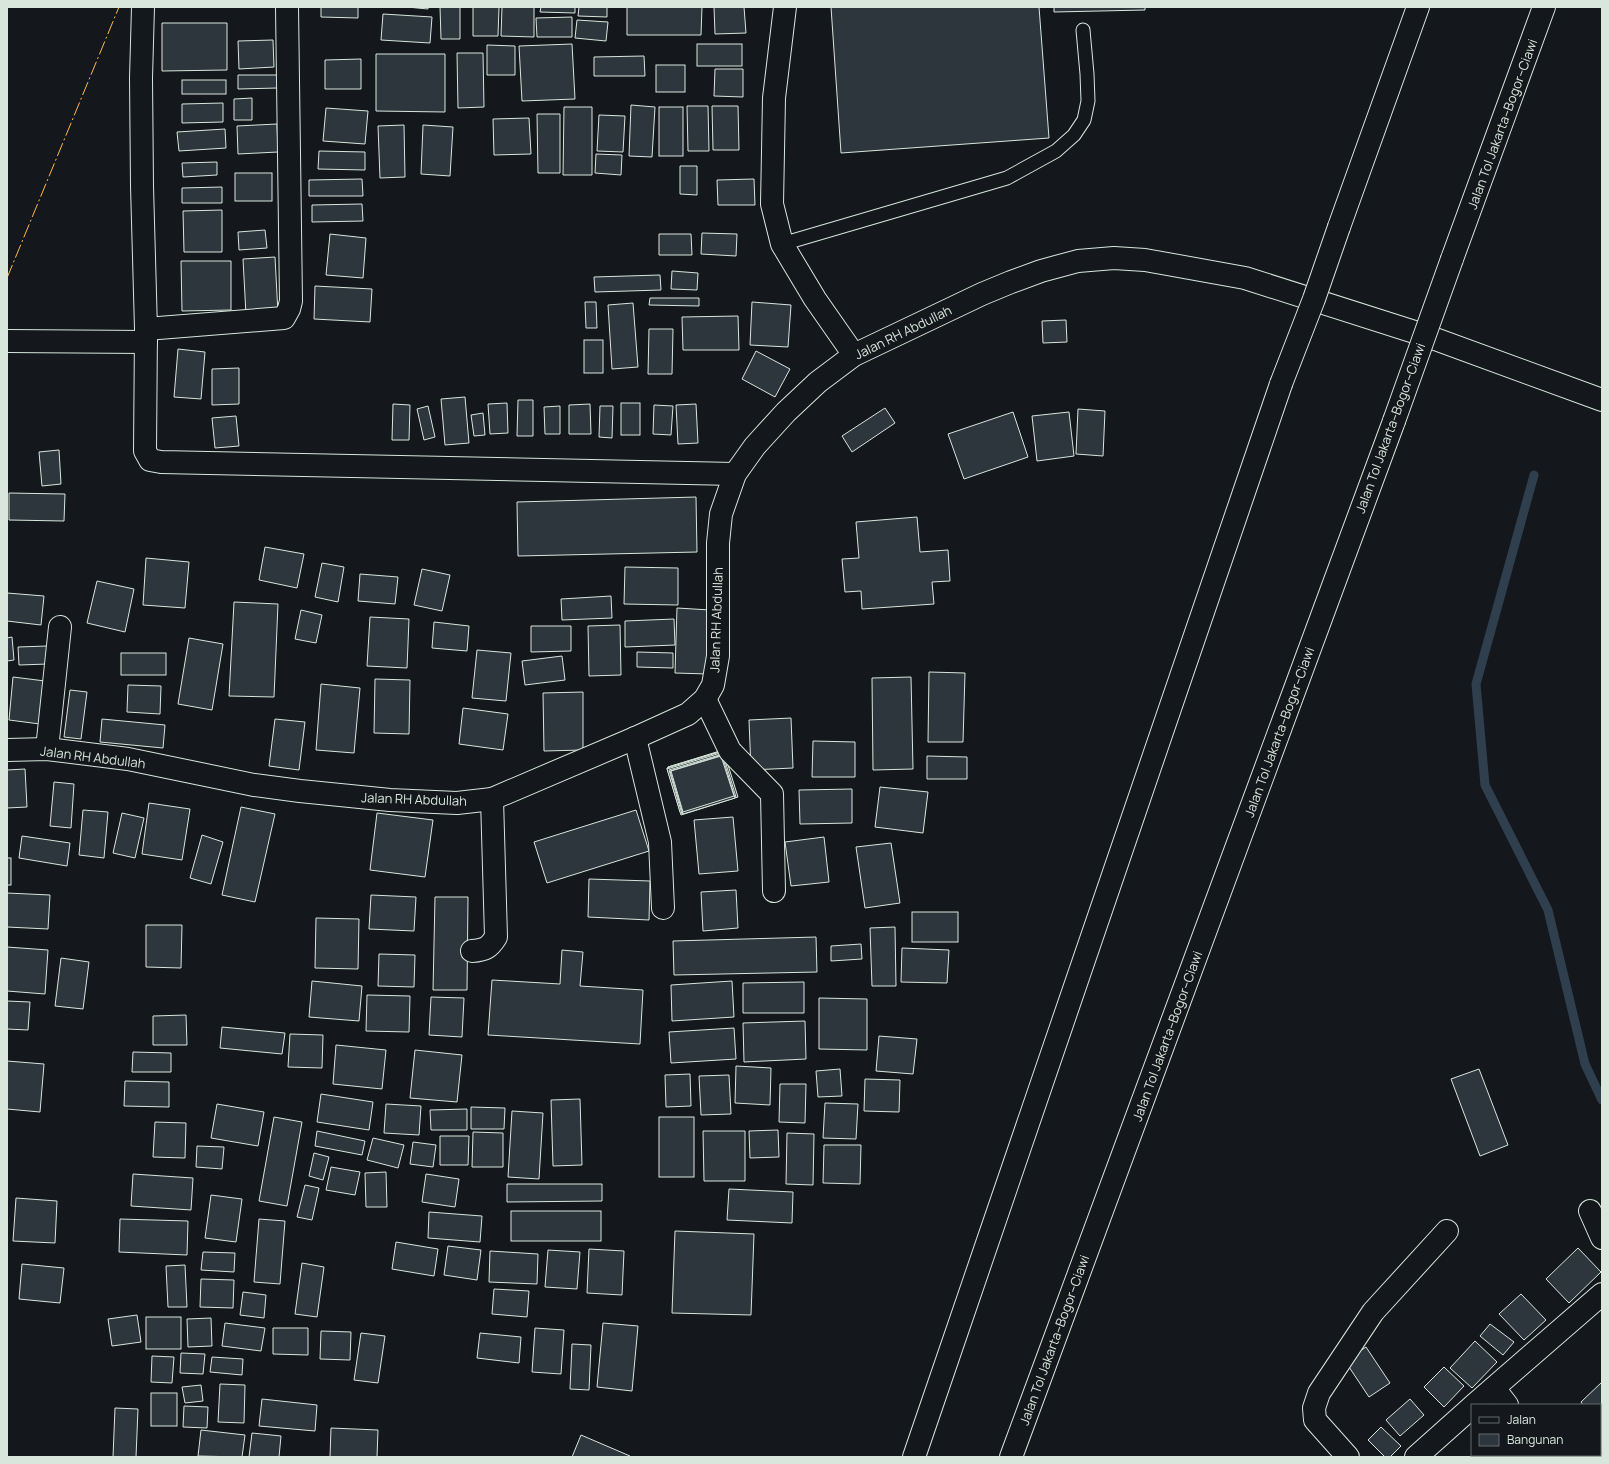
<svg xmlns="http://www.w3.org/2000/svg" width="1609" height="1464" font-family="Manrope,sans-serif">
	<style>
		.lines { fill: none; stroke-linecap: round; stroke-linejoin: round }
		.stream { stroke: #2f3f4d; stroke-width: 9 }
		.building { fill: #2c363c; stroke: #d8e6dc }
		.service-casing { stroke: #d8e6dc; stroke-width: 15 }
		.minor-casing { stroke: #d8e6dc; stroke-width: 24 }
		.tertiary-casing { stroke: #d8e6dc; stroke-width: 24 }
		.motorway-casing { stroke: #d8e6dc; stroke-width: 24 }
		.service { stroke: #14181c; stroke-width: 13 }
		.minor { stroke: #14181c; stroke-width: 22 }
		.tertiary { stroke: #14181c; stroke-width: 22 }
		.motorway { stroke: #14181c; stroke-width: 22 }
		.motorway-bridge-casing { stroke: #d8e6dc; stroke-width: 24; stroke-linecap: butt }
		.motorway-bridge { stroke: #14181c; stroke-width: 22 }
		.power { stroke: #ffb74d; stroke-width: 1; stroke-dasharray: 14 3 2 3; stroke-linecap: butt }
		.labels { text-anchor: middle; stroke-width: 3; stroke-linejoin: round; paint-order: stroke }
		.street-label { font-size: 13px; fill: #d8e6dc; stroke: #14181c }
	</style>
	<rect width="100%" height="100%" fill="#14181c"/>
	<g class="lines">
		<!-- stream -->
		<path class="stream" d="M1534 475 1476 684 1485 785 1548 910 1585 1064 1602 1100"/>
	</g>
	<!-- building -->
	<g class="building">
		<path d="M321 7H358V18L321 17Z"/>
		<path d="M407 7H428V9Z"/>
		<path d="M440 7H460V39H441Z"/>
		<path d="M473 7H499L498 36H473Z"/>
		<path d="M502 7H534V37L501 36Z"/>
		<path d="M541 7H575V13L540 12Z"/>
		<path d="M579 7H607V17L578 16Z"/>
		<path d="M627 7H702L701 35H627Z"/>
		<path d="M714 7H744L746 33 715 34Z"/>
		<path d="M831 7H1039L1049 138 841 153Z"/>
		<path d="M1054 7H1145V10L1054 12Z"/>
		<path d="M383 14 432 17 430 43 381 40Z"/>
		<path d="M572 17V37H537L536 18Z"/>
		<path d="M577 20 608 22 606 41 575 38Z"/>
		<path d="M162 23H227V70L162 71Z"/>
		<path d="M273 40 274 67 239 69 238 41Z"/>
		<path d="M572 44 575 99 522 101 519 46Z"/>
		<rect x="697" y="44" width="45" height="22"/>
		<path d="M487 45 515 46V75H487Z"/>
		<path d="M457 53H483L484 107 458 108Z"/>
		<path d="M376 54H445V112L376 111Z"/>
		<path d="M644 56 645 76H594V57Z"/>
		<path d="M361 59V89H325V60Z"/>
		<rect x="656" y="65" width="29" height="27"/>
		<path d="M715 69H743V97L714 96Z"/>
		<path d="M238 75H278V88L238 89Z"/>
		<rect x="182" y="80" width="44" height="14"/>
		<path d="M252 98V120H234V99Z"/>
		<path d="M223 103V122L182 123V104Z"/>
		<path d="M631 105 655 107 652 157 629 156Z"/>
		<path d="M687 106H708L709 151H688Z"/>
		<path d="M712 106H738L739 150H713Z"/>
		<path d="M564 107H592V175H563Z"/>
		<rect x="659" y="107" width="24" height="49"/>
		<path d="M326 108 368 111 365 144 323 141Z"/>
		<path d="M537 114H560V173H538Z"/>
		<path d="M599 115 625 116 623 152 597 151Z"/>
		<path d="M529 118 531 154 494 155 493 119Z"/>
		<path d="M277 124 278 152 238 154 237 126Z"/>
		<path d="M404 125 405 177 380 178 378 126Z"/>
		<path d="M423 125 453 127 450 176 421 174Z"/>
		<path d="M225 129 226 148 179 151 177 132Z"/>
		<path d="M319 151 365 152V170L318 169Z"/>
		<path d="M596 154 622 155 621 175 595 173Z"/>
		<path d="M217 162V175L183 177 182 163Z"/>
		<path d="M680 166H697V195L680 194Z"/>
		<rect x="235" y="173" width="37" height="28"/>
		<path d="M362 179 363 196H309V180Z"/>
		<path d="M754 179 755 205H718L717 180Z"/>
		<path d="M222 187V203H182V188Z"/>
		<path d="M362 204 363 221 312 222V205Z"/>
		<path d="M222 210V252H184L183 211Z"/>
		<path d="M265 230 267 248 239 250 238 232Z"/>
		<path d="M702 233 737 234 736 256 701 254Z"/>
		<path d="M330 234 366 238 363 278 326 275Z"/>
		<path d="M659 234H691L692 255H659Z"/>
		<path d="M275 257 278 314 246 315 243 259Z"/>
		<path d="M181 261H231V310L182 311Z"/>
		<path d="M672 271 698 273 697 290 671 289Z"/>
		<path d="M660 275 661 290 595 292 594 277Z"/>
		<path d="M315 286 372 289 370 322 314 319Z"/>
		<path d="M650 298H699V306L649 305Z"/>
		<path d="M585 302H596L597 328H586Z"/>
		<path d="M752 302 791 305 788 347 750 345Z"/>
		<path d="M633 303 638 367 612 369 608 305Z"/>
		<path d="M738 316 739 350H683L682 317Z"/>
		<path d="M1066 320 1067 342 1043 343 1042 321Z"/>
		<path d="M649 329H673L672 374H648Z"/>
		<rect x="584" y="340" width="19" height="33"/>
		<path d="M178 349 205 352 201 399 174 397Z"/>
		<path d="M756 351 790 369 775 397 742 379Z"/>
		<path d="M239 368V404L212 405V369Z"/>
		<path d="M465 397 469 443 445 445 441 399Z"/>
		<path d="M518 400H533V436H517Z"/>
		<path d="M507 403 508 433 490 434 488 404Z"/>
		<rect x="621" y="403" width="19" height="32"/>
		<path d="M393 404 410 405 409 440H392Z"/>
		<path d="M590 404 591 434H569V405Z"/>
		<path d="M696 404 698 443 678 444 676 405Z"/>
		<path d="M654 405 673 406 671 435 653 434Z"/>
		<path d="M428 406 435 437 424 440 417 409Z"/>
		<path d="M560 406V434H545L544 407Z"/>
		<path d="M600 406H613L612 438 599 437Z"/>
		<path d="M885 408 895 423 852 452 842 436Z"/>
		<path d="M1078 409 1105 411 1103 456 1076 454Z"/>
		<path d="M1013 412 1028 457 964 479 948 434Z"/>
		<path d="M1069 412 1074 456 1037 461 1032 416Z"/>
		<path d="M483 413 485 435 474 436 471 415Z"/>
		<path d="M236 416 239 446 215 448 212 418Z"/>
		<path d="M59 450 61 484 42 486 39 452Z"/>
		<path d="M9 493 65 494 64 521 9 520Z"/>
		<path d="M696 497 697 552 518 556 517 502Z"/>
		<path d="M917 517 920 552 948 550 950 581 932 582 934 604 862 609 861 591 845 592 842 559 859 558 856 522Z"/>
		<path d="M265 547 304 554 297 588 259 580Z"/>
		<path d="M146 558 189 562 185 608 143 605Z"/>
		<path d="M322 563 344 567 338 602 315 597Z"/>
		<path d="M625 567 678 568V605L624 604Z"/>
		<path d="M422 569 450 575 442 611 414 605Z"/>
		<path d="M360 574 398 577 395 604 358 601Z"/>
		<path d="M97 581 134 589 125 632 87 623Z"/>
		<path d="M7 593 44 596 41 625 7 621Z"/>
		<path d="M611 596 612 618 562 620 561 599Z"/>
		<path d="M234 602 278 604 274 697 229 696Z"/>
		<path d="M677 608 710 610 708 674 675 673Z"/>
		<path d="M301 610 322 615 316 643 295 639Z"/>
		<path d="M370 617 409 619 407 668 367 666Z"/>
		<path d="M674 619 675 645 625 647V621Z"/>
		<path d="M434 622 469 626 467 651 432 648Z"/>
		<path d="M620 625 621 675 589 676 588 626Z"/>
		<path d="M531 626H571V651L531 652Z"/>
		<path d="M12 637 14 660 7 661V638Z"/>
		<path d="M189 638 223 644 212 710 178 704Z"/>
		<path d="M47 646 48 664 19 665 18 647Z"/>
		<path d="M477 650 511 653 506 701 472 698Z"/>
		<path d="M637 652 673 653V668L637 667Z"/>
		<rect x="121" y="653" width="45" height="22"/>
		<path d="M562 656 565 680 525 685 522 661Z"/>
		<path d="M929 672 965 673 963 742H928Z"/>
		<path d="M13 677 45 681 40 724 9 720Z"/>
		<path d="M911 677 913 769 873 770 872 678Z"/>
		<path d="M375 679 410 680 409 734 374 733Z"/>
		<path d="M321 684 360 688 354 753 316 750Z"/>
		<path d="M128 685 161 686 160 714 127 712Z"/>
		<path d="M70 690 87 692 81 739 64 737Z"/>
		<path d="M583 692V750L544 751 543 693Z"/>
		<path d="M463 708 508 714 503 750 459 744Z"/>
		<path d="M791 718 793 768 751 770 749 720Z"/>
		<path d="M102 719 165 725 163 748 100 742Z"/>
		<path d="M275 719 305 722 299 770 269 766Z"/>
		<path d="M813 741 855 742V777H812Z"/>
		<path d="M723 750 736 794 682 811 668 767Z"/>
		<path d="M721 751 735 795 680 812 667 768Z"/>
		<path d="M722 751 735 794 681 811 668 767Z"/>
		<path d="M723 751 737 796 681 813 667 768Z"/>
		<path d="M724 752 738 797 681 815 667 769Z"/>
		<path d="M723 754 736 797 682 814 669 770Z"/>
		<path d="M722 755 735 798 683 814 670 771Z"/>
		<path d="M721 756 734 796 683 812 671 771Z"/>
		<path d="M927 756 967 757V779H927Z"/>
		<path d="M25 769 27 807 7 808V770Z"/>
		<path d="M54 782 74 784 71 828 50 826Z"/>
		<path d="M880 787 928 792 923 833 875 827Z"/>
		<path d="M852 789V823L800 824 799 790Z"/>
		<path d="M149 803 190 809 182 860 142 854Z"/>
		<path d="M241 807 275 814 255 902 222 895Z"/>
		<path d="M83 810 108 812 104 858 79 855Z"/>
		<path d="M636 810 649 851 547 883 534 842Z"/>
		<path d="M122 813 144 818 135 858 113 853Z"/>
		<path d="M377 813 433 820 425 877 370 870Z"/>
		<path d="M733 817 738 871 699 874 694 820Z"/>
		<path d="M202 835 223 842 211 884 190 878Z"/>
		<path d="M22 836 70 843 67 866 19 858Z"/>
		<path d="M824 837 829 882 791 886 785 842Z"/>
		<path d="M891 843 900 903 865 908 856 847Z"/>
		<rect x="7" y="858" width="4" height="27"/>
		<path d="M589 879 650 881 649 920 588 917Z"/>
		<path d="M736 890 738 928 703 931 701 892Z"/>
		<path d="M7 893 50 895 48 929 7 927Z"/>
		<path d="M371 895 416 897 414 931 369 929Z"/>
		<path d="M435 897H468L467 990H433Z"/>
		<rect x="912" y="912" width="46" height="30"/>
		<path d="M316 918 359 919 358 969 315 968Z"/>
		<path d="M146 925H182L181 968 146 967Z"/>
		<path d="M895 927 896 986H872L870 928Z"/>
		<path d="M816 937 817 972 674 975 673 941Z"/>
		<path d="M861 944 862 959 831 961V946Z"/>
		<path d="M7 947 48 950 45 994 7 991Z"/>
		<path d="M902 948 949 950 947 983 901 982Z"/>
		<path d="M562 950 583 952 580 986 643 990 640 1044 488 1035 492 980 560 984Z"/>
		<path d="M379 954 415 955 414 987 378 986Z"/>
		<path d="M61 958 89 962 83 1009 55 1006Z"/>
		<path d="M312 981 362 986 359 1021 309 1017Z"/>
		<path d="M732 981 734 1017 672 1021 671 985Z"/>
		<path d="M804 982V1013H743V983Z"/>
		<path d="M367 995 410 996 409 1032 366 1031Z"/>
		<path d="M431 997 464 998 462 1037 429 1035Z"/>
		<path d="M819 998 867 999V1050L819 1049Z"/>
		<path d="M7 1001 30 1002 28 1030 7 1029Z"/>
		<path d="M186 1015 187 1045H153V1016Z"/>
		<path d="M805 1021 806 1059 744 1062 743 1023Z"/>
		<path d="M222 1027 285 1033 282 1054 220 1048Z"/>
		<path d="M734 1028 736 1059 671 1063 669 1032Z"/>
		<path d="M290 1034 323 1035 322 1068 288 1067Z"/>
		<path d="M879 1036 917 1039 913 1074 876 1071Z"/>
		<path d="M336 1045 386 1050 382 1089 333 1084Z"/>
		<path d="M415 1050 462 1055 457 1102 410 1098Z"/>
		<path d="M133 1052 171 1053V1072H132Z"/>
		<path d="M7 1061 44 1064 40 1112 7 1109Z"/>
		<path d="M736 1066 771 1068 770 1105 735 1103Z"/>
		<path d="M840 1069 842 1096 818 1097 816 1071Z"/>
		<path d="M1479 1069 1508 1145 1480 1156 1451 1079Z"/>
		<path d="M690 1074 691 1106 666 1107 665 1075Z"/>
		<path d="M729 1075 731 1114 701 1115 699 1076Z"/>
		<path d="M865 1079 900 1080 899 1112 864 1111Z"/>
		<path d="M125 1081 169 1082V1107L124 1106Z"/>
		<path d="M780 1084H806L805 1123 779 1122Z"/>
		<path d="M321 1094 373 1102 369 1130 317 1122Z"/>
		<path d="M580 1099 582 1165 553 1166 551 1100Z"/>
		<path d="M825 1103 858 1104 856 1139 823 1138Z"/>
		<path d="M217 1104 264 1112 258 1146 211 1138Z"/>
		<path d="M386 1104 421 1106 419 1135 384 1133Z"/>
		<path d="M471 1107 505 1108 504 1129H471Z"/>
		<path d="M467 1109V1130H431L430 1110Z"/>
		<path d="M512 1111 543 1113 539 1179 508 1177Z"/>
		<path d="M274 1117 302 1122 287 1206 259 1201Z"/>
		<rect x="659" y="1117" width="35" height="60"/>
		<path d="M155 1122 186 1123 185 1158 153 1157Z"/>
		<path d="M778 1130 779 1157 750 1158 749 1131Z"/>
		<path d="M317 1131 365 1141 362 1155 315 1146Z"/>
		<path d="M703 1131H745V1181H704Z"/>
		<path d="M473 1132 503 1133V1167H472Z"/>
		<path d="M787 1133 814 1134 813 1185 786 1184Z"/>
		<path d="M440 1136H469L468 1165H440Z"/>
		<path d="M373 1138 404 1145 398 1168 367 1160Z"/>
		<path d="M413 1142 436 1145 433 1167 410 1164Z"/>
		<path d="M824 1145H861L860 1184 823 1183Z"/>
		<path d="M197 1146 224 1147 222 1169 196 1167Z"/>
		<path d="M314 1153 329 1157 323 1180 309 1176Z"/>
		<path d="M331 1167 360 1172 355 1195 326 1190Z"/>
		<path d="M386 1172 387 1207H366L365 1173Z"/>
		<path d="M133 1174 193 1178 191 1210 131 1206Z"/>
		<path d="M426 1174 459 1179 455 1207 422 1202Z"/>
		<path d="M507 1184H602V1201L507 1202Z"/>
		<path d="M305 1185 319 1188 312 1220 297 1217Z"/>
		<path d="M729 1189 793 1192 792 1223 727 1220Z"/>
		<path d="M211 1195 242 1199 236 1242 205 1238Z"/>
		<path d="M16 1198 57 1201 55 1243 13 1241Z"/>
		<rect x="511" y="1211" width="90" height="30"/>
		<path d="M429 1212 482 1216 480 1242 428 1238Z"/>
		<path d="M120 1219 188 1221 187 1255 119 1252Z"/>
		<path d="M259 1219 285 1221 280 1284 254 1282Z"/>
		<path d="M675 1231 754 1234 751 1315 672 1313Z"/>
		<path d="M396 1242 438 1249 434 1276 392 1269Z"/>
		<path d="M448 1246 481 1250 477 1280 444 1275Z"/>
		<path d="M1578 1248 1601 1272 1569 1303 1546 1279Z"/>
		<path d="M589 1249 624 1251 622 1295 587 1293Z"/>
		<path d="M548 1250 580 1252 577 1289 545 1287Z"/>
		<path d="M490 1251 538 1254 537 1284 489 1282Z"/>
		<path d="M203 1252 235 1253 234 1272 201 1270Z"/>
		<path d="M302 1263 324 1267 317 1317 295 1314Z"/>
		<path d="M22 1264 64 1268 60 1303 19 1299Z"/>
		<path d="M185 1265 187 1307H168L166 1266Z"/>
		<path d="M201 1279 234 1280 233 1308 200 1307Z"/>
		<path d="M494 1289 529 1291 527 1317 492 1314Z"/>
		<path d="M243 1292 266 1295 264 1318 240 1315Z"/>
		<path d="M1521 1294 1546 1320 1524 1340 1499 1314Z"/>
		<path d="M137 1315 141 1342 112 1346 108 1319Z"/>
		<rect x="146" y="1317" width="35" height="32"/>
		<path d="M211 1318 212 1346 188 1347 187 1319Z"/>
		<path d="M225 1323 265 1328 261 1351 222 1346Z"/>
		<path d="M603 1323 638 1326 632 1391 597 1387Z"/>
		<path d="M1490 1324 1514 1342 1503 1355 1480 1336Z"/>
		<path d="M273 1328H308V1355L273 1354Z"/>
		<path d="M535 1328 564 1330 561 1374 532 1372Z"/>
		<path d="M321 1331 351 1332 350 1360 320 1359Z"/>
		<path d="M361 1333 385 1336 378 1383 354 1380Z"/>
		<path d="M480 1333 521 1337 519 1363 477 1358Z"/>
		<path d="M1475 1341 1497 1362 1472 1388 1450 1368Z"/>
		<path d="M572 1344 591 1345 589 1390 570 1389Z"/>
		<path d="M1366 1347 1390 1383 1369 1397 1345 1361Z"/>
		<path d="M181 1353 205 1354 203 1374 180 1373Z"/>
		<path d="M152 1356 174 1357 172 1383 151 1382Z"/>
		<path d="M212 1357 243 1359 242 1375 210 1372Z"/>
		<path d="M1444 1367 1464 1386 1444 1407 1424 1387Z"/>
		<path d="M1602 1382V1420L1600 1422V1405H1583L1581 1402Z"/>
		<path d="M220 1384 245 1385 244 1423 218 1422Z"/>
		<path d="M201 1385 203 1401 185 1403 182 1387Z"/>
		<rect x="151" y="1393" width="26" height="33"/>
		<path d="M262 1399 317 1405 315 1431 259 1426Z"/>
		<path d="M1410 1399 1424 1415 1400 1436 1386 1420Z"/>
		<path d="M184 1406 208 1407 207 1428 183 1427Z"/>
		<path d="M115 1408 138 1409 136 1457H113Z"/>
		<path d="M1381 1427 1401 1446 1390 1457H1385L1368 1440Z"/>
		<path d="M331 1428 378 1430 377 1457H330Z"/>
		<path d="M201 1430 245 1435 242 1457 198 1456Z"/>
		<path d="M252 1433 281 1436 279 1457H249Z"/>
		<path d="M581 1435 630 1456V1457H572Z"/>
	</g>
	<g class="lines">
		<!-- service casing -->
		<g class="service-casing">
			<path id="service" d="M782 244 1007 178 1056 151 1074 135 1084 120 1088 101 1087 74 1083 30"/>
		</g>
		<!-- minor casing -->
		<g class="minor-casing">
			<g id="minor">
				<path d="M143 7 141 78 142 186 146 329 145 451 150 460 161 462 735 474"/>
				<path d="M785 7 774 98 772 204 782 244 815 299 854 355"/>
				<path d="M146 329 284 318 289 309 291 301 287 7"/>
				<path d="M7 341 146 342"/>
				<path d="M705 699 730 751 772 794 774 891"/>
				<path d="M635 738 660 842 663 908"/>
				<path d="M47 749 60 627"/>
				<path d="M472 951C485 950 489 948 496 937L492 799"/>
				<path d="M1590 1211 1602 1238"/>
				<path d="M1494 1388 1507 1405"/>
				<path d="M1474 1405 1602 1294"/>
				<path d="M1544 1455 1545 1457"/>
				<path d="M1348 1457 1315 1420 1314 1408 1319 1393 1373 1312 1447 1231"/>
				<path d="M1416 1457 1472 1407"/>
			</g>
		</g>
		<!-- tertiary casing -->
		<g class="tertiary-casing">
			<path id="tertiary" d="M7 750 47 749 128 759 254 785 300 791 390 800 457 803 492 799 635 738 688 714 705 699 713 685 718 656V543L721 514 735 474 755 446 786 412 818 382 854 355 982 294 1011 282 1041 271 1078 261 1114 258 1145 260 1245 278 1427 336 1602 400"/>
		</g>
		<!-- motorway casing -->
		<g class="motorway-casing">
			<g id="motorway">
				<path d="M1339 227 1418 7"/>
				<path d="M1452 259 1544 7"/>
				<path d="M914 1457 1281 384"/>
				<path d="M1011 1457 1394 421"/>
			</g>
		</g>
		<!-- service -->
		<use href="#service" class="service"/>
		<!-- minor -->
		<use href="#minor" class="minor"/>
		<!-- tertiary -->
		<use href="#tertiary" class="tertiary"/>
		<!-- motorway -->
		<use href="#motorway" class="motorway"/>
		<!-- motorway-bridge casing -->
		<g class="motorway-bridge-casing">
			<g id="motorway-bridge">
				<path d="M1281 384 1314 299 1339 227"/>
				<path d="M1394 421 1452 259"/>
			</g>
		</g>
		<!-- motorway-bridge -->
		<use href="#motorway-bridge" class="motorway-bridge"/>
		<!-- power -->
		<path class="power" d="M7 278 119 7"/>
	</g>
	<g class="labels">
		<!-- street labels -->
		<g class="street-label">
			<text transform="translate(1502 124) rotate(-70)" y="5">Jalan Tol Jakarta–Bogor–Ciawi</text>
			<text transform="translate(903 332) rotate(-26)" y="5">Jalan RH Abdullah</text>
			<text transform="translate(1390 428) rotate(-70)" y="5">Jalan Tol Jakarta–Bogor–Ciawi</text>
			<text transform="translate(716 620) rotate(-88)" y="5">Jalan RH Abdullah</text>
			<text transform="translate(1279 732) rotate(-70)" y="5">Jalan Tol Jakarta–Bogor–Ciawi</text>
			<text transform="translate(93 757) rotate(7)" y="5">Jalan RH Abdullah</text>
			<text transform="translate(414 799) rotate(2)" y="5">Jalan RH Abdullah</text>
			<text transform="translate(1167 1036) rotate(-70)" y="5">Jalan Tol Jakarta–Bogor–Ciawi</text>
			<text transform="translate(1054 1340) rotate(-70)" y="5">Jalan Tol Jakarta–Bogor–Ciawi</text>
		</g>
	</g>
	<!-- border -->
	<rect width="1609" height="1464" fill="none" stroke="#d8e6dc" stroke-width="16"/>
	<!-- legend -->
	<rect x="1471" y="1404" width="130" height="52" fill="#14181c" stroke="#626a69"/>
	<rect x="1479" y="1417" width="20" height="6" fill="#14181c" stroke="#626a69"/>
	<text x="1507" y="1424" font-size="12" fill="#d8e6dc">Jalan</text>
	<rect x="1479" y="1434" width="20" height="12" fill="#2c363c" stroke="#626a69"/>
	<text x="1507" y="1444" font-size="12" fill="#d8e6dc">Bangunan</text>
</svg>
